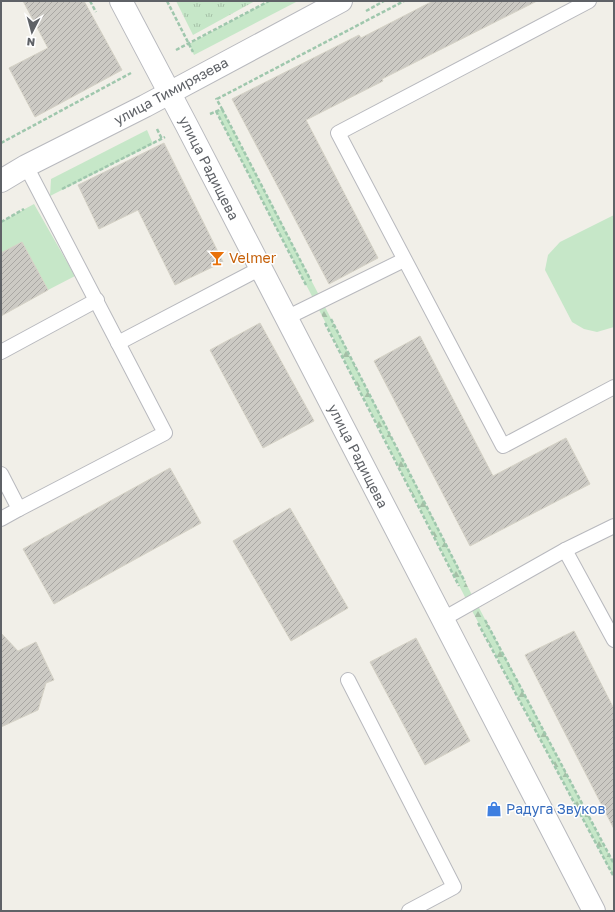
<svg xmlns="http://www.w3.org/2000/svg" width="615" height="912" font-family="'Golos Text',sans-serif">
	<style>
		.grass { fill: #c6e7c8 }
		.forest { fill: url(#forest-firs) }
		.park { fill: url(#park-tufts) }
		.building { fill: url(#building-hatch); stroke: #d5d2c6 }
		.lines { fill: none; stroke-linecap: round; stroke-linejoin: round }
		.service-casing { stroke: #b8b9be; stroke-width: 16 }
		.tertiary-casing { stroke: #b8b9be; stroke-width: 24 }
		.path { stroke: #9fc7ad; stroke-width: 2.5; stroke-dasharray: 4 2; stroke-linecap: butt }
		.service { stroke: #fff; stroke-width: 14 }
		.tertiary { stroke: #fff; stroke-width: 22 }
		.labels { text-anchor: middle; stroke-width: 3; stroke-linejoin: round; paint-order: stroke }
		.street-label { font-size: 14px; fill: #5f6267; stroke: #fff }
		.food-label { font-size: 14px; fill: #c56008; stroke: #fff; text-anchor: start }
		.shop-label { font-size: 14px; fill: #366cbe; stroke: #fff; text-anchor: start }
	</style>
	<defs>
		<pattern id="forest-firs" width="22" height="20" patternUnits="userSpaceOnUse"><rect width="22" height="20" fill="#c6e7c8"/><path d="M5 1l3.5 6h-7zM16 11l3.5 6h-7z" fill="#a4bfa6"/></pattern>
		<pattern id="park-tufts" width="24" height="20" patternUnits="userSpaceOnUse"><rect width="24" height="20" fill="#c6e7c8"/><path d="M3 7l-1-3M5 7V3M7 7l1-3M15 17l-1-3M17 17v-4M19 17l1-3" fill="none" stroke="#a4bfa6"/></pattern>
		<pattern id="building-hatch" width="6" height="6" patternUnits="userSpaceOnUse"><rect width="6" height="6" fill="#cccac4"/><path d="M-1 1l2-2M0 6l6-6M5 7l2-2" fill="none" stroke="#a9a7a3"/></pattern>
	</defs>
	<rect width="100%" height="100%" fill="#f1efe8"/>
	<!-- grass -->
	<g class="grass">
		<path d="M269 1H298L194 55 189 44Z"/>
		<path d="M222 109 321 299 315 302 216 111Z"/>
		<path d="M147 130 153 144 50 196 51 179Z"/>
		<path d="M34 204 75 276 48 290 22 242 1 253V222Z"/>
		<path d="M614 215V327L597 332 584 329 572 322 545 270 548 255 560 242Z"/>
	</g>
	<!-- forest -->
	<g class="forest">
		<path d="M323 303 473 597 467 601 317 306Z"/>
		<path d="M477 604 614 864V877L470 607Z"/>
	</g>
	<!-- park -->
	<path class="park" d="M176 1H255L193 35Z"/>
	<!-- building -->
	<g class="building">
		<path d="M23 1H84L122 70 35 117 9 68 48 48Z"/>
		<path d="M433 1H537L382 79 383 81 306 120 378 258 329 284 232 99 359 35 361 38Z"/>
		<path d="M164 143 223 262 175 285 138 210 99 229 78 185Z"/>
		<path d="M22 242 48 290 1 316V253Z"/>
		<path d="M260 323 314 421 263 448 210 350Z"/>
		<path d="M420 336 493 476 566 438 590 484 470 546 374 361Z"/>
		<path d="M170 468 201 523 54 604 23 549Z"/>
		<path d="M290 508 348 608 291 641 233 541Z"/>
		<path d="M574 631 614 709V829L525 655Z"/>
		<path d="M1 633 18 651 36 642 54 680 46 683 38 710 1 727Z"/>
		<path d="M416 638 470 741 425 765 370 662Z"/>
	</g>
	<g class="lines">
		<!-- service casing -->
		<g class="service-casing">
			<g id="service">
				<path d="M589 1 338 133 503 446 614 387"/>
				<path d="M286 318 404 260"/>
				<path d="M118 343 261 268"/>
				<path d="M1 352 97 300"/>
				<path d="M1 474 19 509 1 519"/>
				<path d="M19 509 165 433 26 166"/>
				<path d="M565 550 614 526"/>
				<path d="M443 619 565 550 614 640"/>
				<path d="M348 680 454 887 409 911"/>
			</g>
		</g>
		<!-- tertiary casing -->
		<g class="tertiary-casing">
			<g id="tertiary">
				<path d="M121 1 187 126 594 911"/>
				<path d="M1 181 26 166 145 106 341 1"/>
			</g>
		</g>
		<!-- path -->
		<g class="path">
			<path d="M90 1 96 12"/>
			<path d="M167 1 193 52"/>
			<path d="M366 11 384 1"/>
			<path d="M176 50 269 1"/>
			<path d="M217 99 404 1"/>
			<path d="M222 109 311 281"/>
			<path d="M216 111 306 285"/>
			<path d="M210 114 222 109 216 98"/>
			<path d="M157 129 162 139"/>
			<path d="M1 143 131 73"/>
			<path d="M62 189 165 137"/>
			<path d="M1 222 24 209"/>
			<path d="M331 319 465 582"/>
			<path d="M325 323 459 586"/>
			<path d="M485 620 614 864"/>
			<path d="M478 623 614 877"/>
		</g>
		<!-- service -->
		<use href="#service" class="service"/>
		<!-- tertiary -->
		<use href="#tertiary" class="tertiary"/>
	</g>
	<!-- icons -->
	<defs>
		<g id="bar-bare" transform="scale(1.2)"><path d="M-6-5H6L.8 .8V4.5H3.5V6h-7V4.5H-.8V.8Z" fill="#e8710a" stroke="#fff" stroke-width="2.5" paint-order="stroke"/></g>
		<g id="shop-bare" transform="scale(1.2)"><path d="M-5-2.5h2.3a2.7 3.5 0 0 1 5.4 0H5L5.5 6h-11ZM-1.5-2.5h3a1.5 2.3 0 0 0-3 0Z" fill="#3f7fe0" stroke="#fff" stroke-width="2.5" paint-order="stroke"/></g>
	</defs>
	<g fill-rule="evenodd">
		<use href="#bar-bare" x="217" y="258"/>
		<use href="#shop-bare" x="494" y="809"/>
	</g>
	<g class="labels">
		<!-- street labels -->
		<g class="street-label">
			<text transform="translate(171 91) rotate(-28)" y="5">улица Тимирязева</text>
			<text transform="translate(209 168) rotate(63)" y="5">улица Радищева</text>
			<text transform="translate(358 456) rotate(63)" y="5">улица Радищева</text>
		</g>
		<!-- food labels -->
		<g class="food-label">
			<text x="229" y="263">Velmer</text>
		</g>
		<!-- shop labels -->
		<g class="shop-label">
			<text x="506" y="814">Радуга Звуков</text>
		</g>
	</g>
	<!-- border -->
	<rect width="615" height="912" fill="none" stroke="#5f6267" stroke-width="4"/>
	<!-- north arrow -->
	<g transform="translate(32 32) rotate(186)" stroke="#ffffff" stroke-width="3" paint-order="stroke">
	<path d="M0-3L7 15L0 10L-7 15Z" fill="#5f6267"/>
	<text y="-6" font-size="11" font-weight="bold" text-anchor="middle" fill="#5f6267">N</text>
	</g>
</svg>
